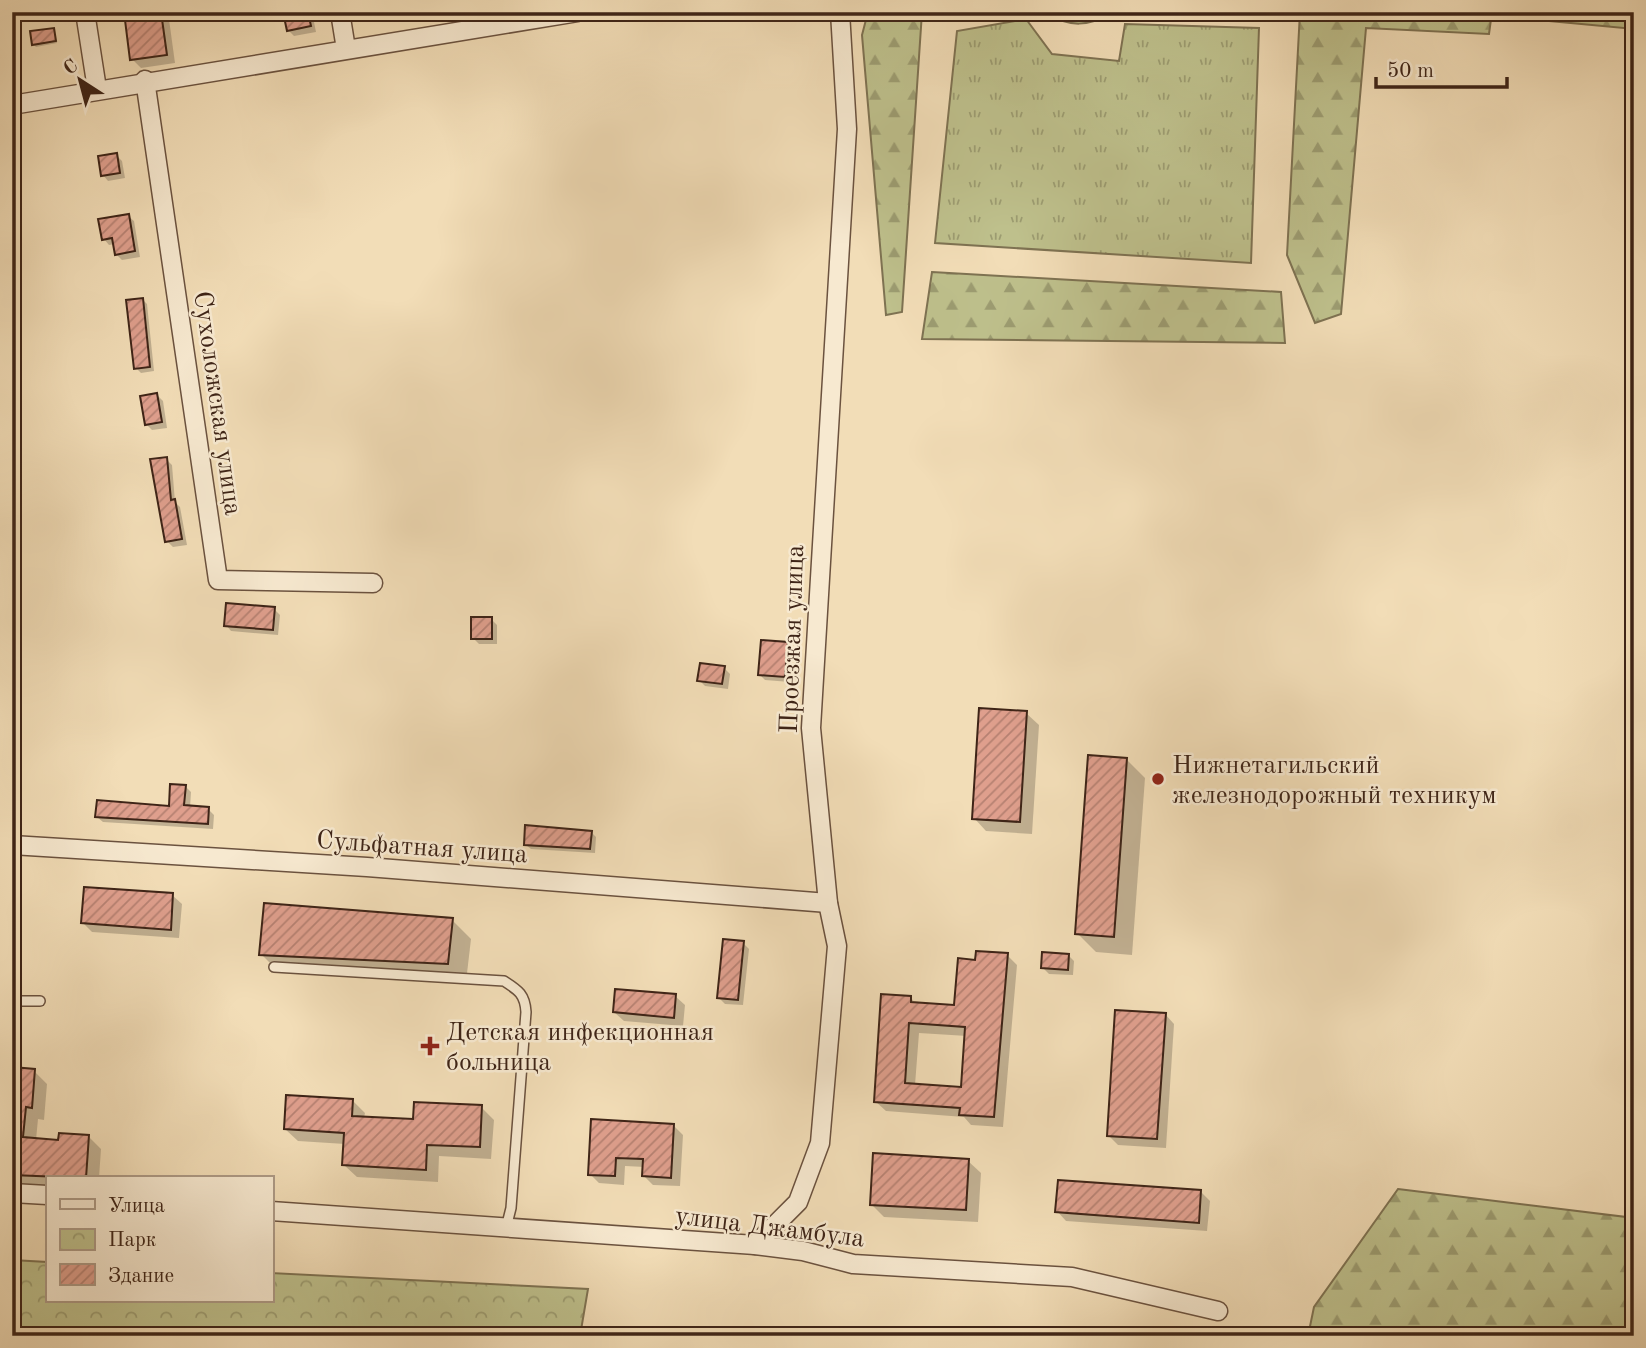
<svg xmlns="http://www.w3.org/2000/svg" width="1646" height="1348" font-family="'Old Standard TT',serif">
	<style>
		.grass { fill: url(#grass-tufts); stroke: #7e7252; stroke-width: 2 }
		.forest { fill: url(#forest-firs); stroke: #7e7252; stroke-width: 2 }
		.park { fill: url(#park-crowns); stroke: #7e7252; stroke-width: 2 }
		.shadow { fill: #0003; fill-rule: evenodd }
		.building { fill: url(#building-hatch); stroke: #3e2417; stroke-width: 2; fill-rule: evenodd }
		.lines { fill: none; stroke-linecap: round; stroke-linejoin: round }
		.service-casing { stroke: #6b523f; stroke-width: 12 }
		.minor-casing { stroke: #6b523f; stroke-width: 21 }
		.service { stroke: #f7e9d0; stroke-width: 9 }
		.minor { stroke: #f7e9d0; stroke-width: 18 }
		.poi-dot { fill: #8f2418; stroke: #f7e9d0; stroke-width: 2.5 }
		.labels { text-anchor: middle; stroke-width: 5; stroke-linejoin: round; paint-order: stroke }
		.street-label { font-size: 26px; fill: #3e2417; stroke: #f7e9d0 }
		.poi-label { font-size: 26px; fill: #3e2417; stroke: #f7e9d0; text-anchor: start }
	</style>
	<defs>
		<pattern id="grass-tufts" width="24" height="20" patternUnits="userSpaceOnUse" patternTransform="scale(1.75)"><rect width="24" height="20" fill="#bec08c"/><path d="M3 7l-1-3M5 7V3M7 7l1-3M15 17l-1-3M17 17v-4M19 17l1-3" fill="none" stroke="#9c9c71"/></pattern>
		<pattern id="forest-firs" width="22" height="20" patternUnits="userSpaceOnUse" patternTransform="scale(1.75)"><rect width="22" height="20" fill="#bec08c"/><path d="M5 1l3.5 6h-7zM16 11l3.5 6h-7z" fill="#9c9c71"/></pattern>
		<pattern id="park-crowns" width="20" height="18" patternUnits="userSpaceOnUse" patternTransform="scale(1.75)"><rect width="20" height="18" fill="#bec08c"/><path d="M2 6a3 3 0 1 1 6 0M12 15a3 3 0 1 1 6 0" fill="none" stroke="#9c9c71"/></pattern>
		<pattern id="building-hatch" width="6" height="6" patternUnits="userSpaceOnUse" patternTransform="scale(1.75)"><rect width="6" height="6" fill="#df9f8d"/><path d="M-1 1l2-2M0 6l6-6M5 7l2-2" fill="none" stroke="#b68172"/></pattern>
	</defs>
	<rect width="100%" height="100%" fill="#f2ddb7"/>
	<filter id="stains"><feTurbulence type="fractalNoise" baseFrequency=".00286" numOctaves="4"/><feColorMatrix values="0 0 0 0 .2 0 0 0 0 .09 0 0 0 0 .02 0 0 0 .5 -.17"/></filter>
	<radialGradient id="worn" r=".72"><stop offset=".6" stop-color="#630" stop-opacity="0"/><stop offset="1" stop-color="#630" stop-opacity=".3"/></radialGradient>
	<!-- grass -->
	<path class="grass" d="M1026 19 1052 54 1119 61 1125 24 1259 28 1251 263 935 243 957 31Z"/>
	<!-- forest -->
	<g class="forest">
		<path d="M868 12H922L902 312 886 315 862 35Z"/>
		<path d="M1043 12H1115C1086 27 1072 28 1043 12Z"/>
		<path d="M1300 12H1492L1489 34 1366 28 1341 314 1315 323 1287 255Z"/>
		<path d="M1551 12H1634V29L1550 21Z"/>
		<path d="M932 272 1281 292 1285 343 922 339Z"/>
		<path d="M1398 1189 1634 1218V1336H1308L1314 1307Z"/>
	</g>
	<!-- park -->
	<path class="park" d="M12 1260 47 1262V1301H271V1273L588 1289 580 1336H12Z"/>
	<!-- shadow -->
	<g class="shadow">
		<path d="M126 12H168L175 63 141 68 132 59Z"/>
		<path d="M285 12H312L316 32 294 36 288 30Z"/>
		<path d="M370 12H398V17L376 20Z"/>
		<path d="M53 30 57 43 36 47 33 44Z"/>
		<path d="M12 147 18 152 21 174 12 176Z"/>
		<path d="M116 155 122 161 125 178 108 181 103 175Z"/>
		<path d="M128 216 134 221 140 257 122 260 116 254 115 244 109 245 104 239Z"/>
		<path d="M142 299 147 304 154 371 141 373 136 368Z"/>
		<path d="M157 395 163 401 167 428 152 430 146 424Z"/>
		<path d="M166 459 172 465 175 502 180 507 187 545 173 547 167 541Z"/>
		<path d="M274 609 280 615 278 635 231 631 226 625Z"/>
		<path d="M491 619 497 625V644H479L473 638Z"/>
		<path d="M787 644 793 650 790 682 765 680 759 674Z"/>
		<path d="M724 668 730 674 728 689 705 686 699 680Z"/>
		<path d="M1026 713 1039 725 1032 834 986 831 974 818Z"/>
		<path d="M1126 759 1145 778 1132 955 1096 952 1077 933Z"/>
		<path d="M185 786 191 792 190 808 208 809 214 815 213 829 103 822 97 817 170 807Z"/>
		<path d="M591 832 596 837 595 853 531 849 526 845Z"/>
		<path d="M172 895 182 904 179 938 92 932 83 923Z"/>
		<path d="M452 920 471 939 466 982 280 973 261 954Z"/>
		<path d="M743 943 749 949 743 1005 725 1004 719 998Z"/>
		<path d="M1007 955 1017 965 1003 1127 971 1125 964 1117 886 1111 875 1101 911 998 916 1004 955 1007 977 961ZM919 1033 967 1036 963 1088 915 1085Z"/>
		<path d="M1068 955 1074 961 1073 975 1049 974 1043 968Z"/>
		<path d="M675 996 685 1005 683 1026 624 1021 614 1012Z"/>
		<path d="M1165 1014 1174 1024 1166 1148 1118 1145 1109 1136Z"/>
		<path d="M12 1069 34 1071 47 1084 44 1120 38 1119 36 1140 60 1142 89 1137 101 1149 99 1178H47V1189L12 1186Z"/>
		<path d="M352 1100 365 1113 364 1118 415 1121 481 1107 494 1120 491 1159 439 1156 438 1182 357 1177 344 1165 345 1144 298 1141 285 1129Z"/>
		<path d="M593 1121 674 1126 683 1135 680 1186 653 1185 644 1176 645 1167 625 1166 624 1185 599 1183 590 1174Z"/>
		<path d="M968 1161 981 1173 978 1222 884 1217 871 1204Z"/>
		<path d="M1201 1192 1210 1201 1207 1231 1066 1221 1057 1211Z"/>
	</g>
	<!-- building -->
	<g class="building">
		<path d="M124 12H161L167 55 130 60Z"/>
		<path d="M283 12H308L311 26 287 31Z"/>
		<path d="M54 28 56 41 32 45 30 31Z"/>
		<path d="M117 153 120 173 101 176 98 156Z"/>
		<path d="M129 214 135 251 115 255 112 238 102 240 98 219Z"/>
		<path d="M143 298 150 367 134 369 126 300Z"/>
		<path d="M157 393 162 422 145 425 140 396Z"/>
		<path d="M167 457 171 500 175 499 182 539 165 542 150 459Z"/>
		<path d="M226 603 275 607 273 630 224 626Z"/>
		<rect x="471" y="617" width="21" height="22"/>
		<path d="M761 640 788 642 785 677 758 675Z"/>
		<path d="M700 663 725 666 722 684 697 681Z"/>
		<path d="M979 708 1027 711 1020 822 972 819Z"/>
		<path d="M1088 755 1127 758 1114 937 1075 934Z"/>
		<path d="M170 784 186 785 184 805 209 807 208 824 95 817 97 800 169 806Z"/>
		<path d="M525 825 592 831 590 849 524 845Z"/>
		<path d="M84 887 173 893 171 930 81 923Z"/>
		<path d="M264 903 453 918 448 964 259 955Z"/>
		<path d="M723 939 744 941 738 1000 717 998Z"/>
		<path d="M976 951 1008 953 994 1117 959 1115 960 1108 874 1102 881 994 911 996V1002L954 1005 958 958 975 960ZM909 1023 965 1027 961 1087 905 1083Z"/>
		<path d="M1042 952 1069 954 1068 970 1041 968Z"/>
		<path d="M615 989 676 994 674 1018 613 1012Z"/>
		<path d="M1115 1010 1166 1013 1157 1139 1107 1136Z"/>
		<path d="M12 1067 35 1069 32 1108 26 1107 23 1137 58 1140 59 1133 89 1135 86 1178 12 1175Z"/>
		<path d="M286 1095 353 1099 352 1116 413 1119 414 1102 482 1105 480 1147 427 1145 426 1170 342 1165 344 1133 284 1129Z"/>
		<path d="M591 1119 674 1124 671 1178 642 1176 643 1159 616 1158 615 1176 588 1175Z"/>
		<path d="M873 1153 969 1159 966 1210 870 1205Z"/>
		<path d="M1058 1180 1201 1190 1199 1223 1055 1212Z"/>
	</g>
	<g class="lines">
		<!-- service casing -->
		<g class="service-casing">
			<g id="service">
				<path d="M274 967 504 981C518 990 525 994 526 1012L511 1208 506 1228"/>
				<path d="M12 1001H40"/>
			</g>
		</g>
		<!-- minor casing -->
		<g class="minor-casing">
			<g id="minor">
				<path d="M85 12 97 89"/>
				<path d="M340 12 346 49"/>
				<path d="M145 80 218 580 373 583"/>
				<path d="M12 105 578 12"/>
				<path d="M12 845 367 867 828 903"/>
				<path d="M12 1193 47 1195"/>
				<path d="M271 1211 755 1245 803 1251 853 1264 1072 1277 1218 1311"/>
				<path d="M755 1245 798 1202 820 1143 837 946 828 903 811 728 847 129 840 12"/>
			</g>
		</g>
		<!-- service -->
		<use href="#service" class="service"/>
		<!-- minor -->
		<use href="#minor" class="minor"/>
	</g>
	<!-- markers -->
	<g class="poi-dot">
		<circle cx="1158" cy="779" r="7"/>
		<path d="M426.5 1035.5h7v7h7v7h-7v7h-7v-7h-7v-7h7z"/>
	</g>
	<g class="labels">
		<!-- street labels -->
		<g class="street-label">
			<text transform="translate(219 403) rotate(82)" y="9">Сухоложская улица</text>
			<text transform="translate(791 639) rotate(-88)" y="9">Проезжая улица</text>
			<text transform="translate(422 846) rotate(4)" y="9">Сульфатная улица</text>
			<text transform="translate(770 1226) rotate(7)" y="9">улица Джамбула</text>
		</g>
		<!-- poi labels -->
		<g class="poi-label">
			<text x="1172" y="773">Нижнетагильский<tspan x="1172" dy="30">железнодорожный техникум</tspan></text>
			<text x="446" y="1040">Детская инфекционная<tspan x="446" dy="30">больница</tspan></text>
		</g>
	</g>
	<!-- margin -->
	<rect width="1646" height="1348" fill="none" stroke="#f2ddb7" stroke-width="42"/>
	<rect x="14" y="14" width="1618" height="1320" fill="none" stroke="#3e2417" stroke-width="3.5"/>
	<rect x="21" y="21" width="1604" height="1306" fill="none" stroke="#3e2417" stroke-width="2"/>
	<!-- legend -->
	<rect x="46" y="1176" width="228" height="126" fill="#f7e9d0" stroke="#ad9a86" stroke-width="2"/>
	<rect x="60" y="1199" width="35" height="10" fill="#f7e9d0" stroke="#ad9a86" stroke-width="2"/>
	<text x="108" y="1212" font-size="21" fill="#3e2417">Улица</text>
	<rect x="60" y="1229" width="35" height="21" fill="url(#park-crowns)" stroke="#ad9a86" stroke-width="2"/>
	<text x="108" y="1246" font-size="21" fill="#3e2417">Парк</text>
	<rect x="60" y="1264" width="35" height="21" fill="url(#building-hatch)" stroke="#ad9a86" stroke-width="2"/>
	<text x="108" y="1282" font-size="21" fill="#3e2417">Здание</text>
	<!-- north arrow -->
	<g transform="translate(80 80) rotate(324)" stroke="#f7e9d0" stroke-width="5" paint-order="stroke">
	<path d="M0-5L12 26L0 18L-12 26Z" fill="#3e2417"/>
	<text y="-10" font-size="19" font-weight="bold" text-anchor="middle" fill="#3e2417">С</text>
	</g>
	<!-- scale -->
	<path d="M1376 77v10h131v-10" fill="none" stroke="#3e2417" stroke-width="3.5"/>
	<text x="1387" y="77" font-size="21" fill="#3e2417" stroke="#f7e9d0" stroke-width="5" paint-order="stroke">50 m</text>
	<rect width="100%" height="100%" filter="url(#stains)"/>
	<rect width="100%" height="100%" fill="url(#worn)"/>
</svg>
